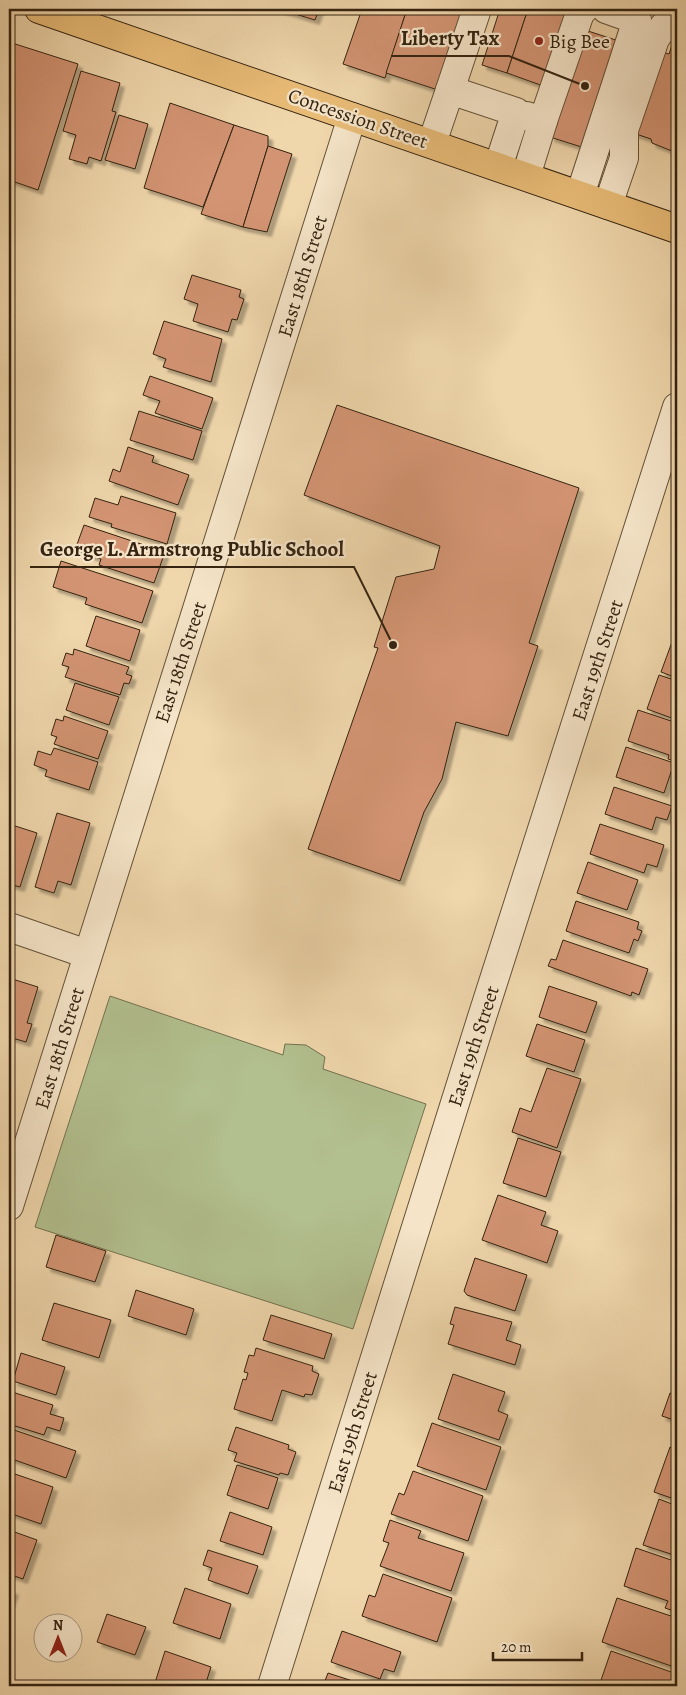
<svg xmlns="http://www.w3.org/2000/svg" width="686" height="1695" font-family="Alegreya,serif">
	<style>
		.park { fill: #b2bf8e; stroke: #73714f }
		.building { fill: #d39473; stroke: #342310; filter: url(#shadow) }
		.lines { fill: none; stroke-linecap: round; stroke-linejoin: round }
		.minor-casing { stroke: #635037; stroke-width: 30 }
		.major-casing { stroke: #342310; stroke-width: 30 }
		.minor { stroke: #f5e4c8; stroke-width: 28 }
		.major { stroke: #e8bb76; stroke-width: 28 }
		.poi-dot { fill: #8f2418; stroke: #f5e4c8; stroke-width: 2 }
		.labels { text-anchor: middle; stroke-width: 4.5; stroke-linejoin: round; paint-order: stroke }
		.poi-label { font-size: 20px; fill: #342310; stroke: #f5e4c8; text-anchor: start }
		.street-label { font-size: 20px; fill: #342310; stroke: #f5e4c8 }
		.leader { fill: none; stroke: #342310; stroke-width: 2 }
		.callout-dot { fill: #342310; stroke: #f5e4c8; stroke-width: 2 }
		.callout-label { font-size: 21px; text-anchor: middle; font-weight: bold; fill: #342310; stroke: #f5e4c8; stroke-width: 4.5; stroke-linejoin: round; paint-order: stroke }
	</style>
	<defs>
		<filter id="shadow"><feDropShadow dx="4.5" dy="4.5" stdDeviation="1" flood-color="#0004"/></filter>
	</defs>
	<rect width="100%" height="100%" fill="#efd6ab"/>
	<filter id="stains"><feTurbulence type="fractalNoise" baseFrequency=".004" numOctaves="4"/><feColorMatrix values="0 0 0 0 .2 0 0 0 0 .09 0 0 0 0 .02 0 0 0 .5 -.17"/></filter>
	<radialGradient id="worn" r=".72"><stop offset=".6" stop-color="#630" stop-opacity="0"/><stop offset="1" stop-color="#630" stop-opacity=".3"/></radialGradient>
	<!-- park -->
	<path class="park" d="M110 996 283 1055 285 1044 306 1045 325 1057 323 1069 426 1104 353 1329 35 1227Z"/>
	<!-- building -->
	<g class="building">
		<path d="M279 9H319L315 20Z"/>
		<path d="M362 9H407L385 78 343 64Z"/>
		<path d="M407 9H464L438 90 386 73Z"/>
		<path d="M500 9H528L507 73 482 65Z"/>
		<path d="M528 9H571L546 87 507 73Z"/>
		<path d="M585 30 625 43 591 150 550 137Z"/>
		<path d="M677 30V153L652 143 651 139 630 132 658 51 669 54Z"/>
		<path d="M9 42 78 64 38 190 9 180Z"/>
		<path d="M81 71 120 83 112 111 116 112 101 161 89 157 87 164 69 159 76 135 63 131Z"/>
		<path d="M170 103 234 125 203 207 144 188Z"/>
		<path d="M119 115 148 124 135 169 105 160Z"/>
		<path d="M234 125 268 136V146L243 227 201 214Z"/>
		<path d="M268 146 292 154 267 232 243 227Z"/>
		<path d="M192 275 241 290 239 297 244 299 237 320 232 319 228 332 193 321 198 304 184 299Z"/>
		<path d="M164 321 222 339 211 382 163 367 166 359 153 354Z"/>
		<path d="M150 376 213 398 202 429 155 413 160 401 143 395Z"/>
		<path d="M337 405 579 488 529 643 538 646 508 736 456 722 442 779 424 812 400 881 308 849 378 648 374 647 396 577 434 569 440 546 304 495Z"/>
		<path d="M139 411 202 431 193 460 130 440Z"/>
		<path d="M128 447 154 456 152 462 189 475 178 505 109 481 113 469 120 472Z"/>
		<path d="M121 496 176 513 167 544 111 527 112 524 89 517 95 498 118 505Z"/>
		<path d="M84 525 165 552 154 583 99 565 101 559 75 550Z"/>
		<path d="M61 561 153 591 142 623 85 604 87 598 53 587Z"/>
		<path d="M96 616 140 630 130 661 86 646Z"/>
		<path d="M672 642 677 644V678L661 672Z"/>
		<path d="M74 649 129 667 126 674 132 676 129 684 124 683 120 695 65 677 69 667 62 665 66 653 73 655Z"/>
		<path d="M659 675 677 681V720L647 709Z"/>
		<path d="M75 683 119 697 109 725 66 710Z"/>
		<path d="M638 710 677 723V762L668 759 669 755 628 741Z"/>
		<path d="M64 716 108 731 98 759 54 744 57 737 51 735 56 719 63 721Z"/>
		<path d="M626 747 674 763 664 793 616 777Z"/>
		<path d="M54 748 98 762 89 790 45 776 47 770 34 765 38 751 51 755Z"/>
		<path d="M614 787 672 806 667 820 656 817 652 830 605 814Z"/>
		<path d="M57 813 90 823 71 885 58 881 54 893 35 887Z"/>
		<path d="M9 824 37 833 20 887 9 884Z"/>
		<path d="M600 824 664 845 657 867 647 864 644 873 590 854Z"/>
		<path d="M588 862 638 880 627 910 577 893Z"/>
		<path d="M576 901 639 922 637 929 642 931 638 941 634 939 629 953 566 931Z"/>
		<path d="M563 940 648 969 639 995 632 992 631 996 548 966 551 959 556 960Z"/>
		<path d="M9 978 38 987 27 1023 32 1024 26 1042 9 1037Z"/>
		<path d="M549 986 597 1002 586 1033 539 1017Z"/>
		<path d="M537 1024 585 1040 574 1072 526 1056Z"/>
		<path d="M547 1068 581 1079 557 1148 512 1132 520 1108 531 1112Z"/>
		<path d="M518 1138 561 1152 546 1197 503 1183Z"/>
		<path d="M498 1195 546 1212 541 1225 558 1231 547 1263 482 1240Z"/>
		<path d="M56 1235 106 1251 95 1282 46 1267Z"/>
		<path d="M475 1258 527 1275 515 1311 467 1295 464 1291Z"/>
		<path d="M136 1290 194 1309 186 1335 128 1316Z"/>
		<path d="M54 1303 111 1320 99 1358 42 1340Z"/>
		<path d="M455 1307 512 1322 506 1340 521 1345 515 1365 448 1344 454 1325 450 1324Z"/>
		<path d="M271 1315 332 1334 324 1359 263 1340Z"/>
		<path d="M256 1348 313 1366 312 1371 319 1374 312 1395 305 1394 304 1397 282 1390 272 1421 234 1409 243 1379 246 1380 248 1373 244 1372 249 1355 254 1356Z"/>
		<path d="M21 1353 65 1367 56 1395 13 1381Z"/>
		<path d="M453 1374 505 1392 498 1411 508 1415 499 1440 438 1419Z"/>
		<path d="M9 1391 53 1405 50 1414 64 1418 60 1431 47 1427 44 1435 9 1424Z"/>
		<path d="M670 1393 677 1395V1421L662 1416Z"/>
		<path d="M432 1423 501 1447 486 1490 417 1466Z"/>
		<path d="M236 1427 289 1445 288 1449 296 1452 288 1475 280 1473 279 1475 234 1461 237 1453 228 1450Z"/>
		<path d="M14 1430 76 1451 66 1478 9 1458V1445Z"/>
		<path d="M670 1447 677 1450V1500L654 1492Z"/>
		<path d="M237 1465 278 1478 268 1509 227 1495Z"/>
		<path d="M413 1471 483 1496 468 1541 391 1514 399 1493 404 1495Z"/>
		<path d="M9 1472 53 1487 41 1524 9 1513Z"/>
		<path d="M659 1499 677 1506V1556L643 1545Z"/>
		<path d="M230 1512 272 1527 263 1555 220 1541Z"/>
		<path d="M390 1520 421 1531 418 1538 464 1553 451 1591 380 1566 389 1543 383 1541Z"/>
		<path d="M9 1530 37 1540 23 1579 9 1574Z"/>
		<path d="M636 1548 677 1562V1612L665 1608 668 1601 624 1586Z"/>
		<path d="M208 1550 258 1566 248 1594 208 1580 212 1568 203 1565Z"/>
		<path d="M383 1574 452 1598 437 1642 362 1616 369 1595 375 1597Z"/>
		<path d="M185 1588 231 1604 220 1639 173 1623Z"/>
		<path d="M9 1589 14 1591 9 1605Z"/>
		<path d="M617 1598 677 1618V1668L602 1642Z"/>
		<path d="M107 1614 146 1627 135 1655 97 1642Z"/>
		<path d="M342 1631 401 1652 394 1672 384 1669 380 1679 331 1662Z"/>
		<path d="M165 1651 211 1667 205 1686H154Z"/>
		<path d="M611 1651 677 1674V1686H599Z"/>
		<path d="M328 1673 331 1674 368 1686H323Z"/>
	</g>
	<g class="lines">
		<!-- minor casing -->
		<g class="minor-casing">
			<g id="minor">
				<path d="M450 90 477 9"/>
				<path d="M543 121 580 13 584 9"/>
				<path d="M432 143 450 90 516 112 498 167"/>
				<path d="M526 176 543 121 527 116"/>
				<path d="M580 195 637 20 606 9"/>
				<path d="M608 205 624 158V130L655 39 664 26 677 20"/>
				<path d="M9 927 87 954"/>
				<path d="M9 1206 352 117"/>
				<path d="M272 1686 482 1017 677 407"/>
			</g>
		</g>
		<!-- major casing -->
		<g class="major-casing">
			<path id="major" d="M39 9 677 229"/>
		</g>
		<!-- minor -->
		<use href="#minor" class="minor"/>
		<!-- major -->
		<use href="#major" class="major"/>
	</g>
	<!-- markers -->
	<circle class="poi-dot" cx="539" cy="41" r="5"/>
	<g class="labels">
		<!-- poi labels -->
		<g class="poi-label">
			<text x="549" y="48">Big Bee</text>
		</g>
		<!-- street labels -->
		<g class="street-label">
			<text transform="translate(358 118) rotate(19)" y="7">Concession Street</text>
			<text transform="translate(302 276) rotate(-73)" y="7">East 18th Street</text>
			<text transform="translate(597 660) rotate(-72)" y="7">East 19th Street</text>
			<text transform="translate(180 662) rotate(-72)" y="7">East 18th Street</text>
			<text transform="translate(473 1046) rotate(-72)" y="7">East 19th Street</text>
			<text transform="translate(59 1048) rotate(-73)" y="7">East 18th Street</text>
			<text transform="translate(352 1432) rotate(-73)" y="7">East 19th Street</text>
		</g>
	</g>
	<!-- callouts -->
	<path class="leader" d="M585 86L509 56H391M393 645L354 567H30"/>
	<g class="callout-dot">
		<circle cx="585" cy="86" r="5"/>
		<circle cx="393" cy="645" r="5"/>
	</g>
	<g class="callout-label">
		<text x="450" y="45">Liberty Tax</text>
		<text x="192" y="556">George L. Armstrong Public School</text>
	</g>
	<!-- margin -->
	<rect width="686" height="1695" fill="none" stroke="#efd6ab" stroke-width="30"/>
	<rect x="10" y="10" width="666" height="1675" fill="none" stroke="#342310" stroke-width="2.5"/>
	<rect x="15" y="15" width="656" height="1665" fill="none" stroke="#342310"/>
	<!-- north arrow -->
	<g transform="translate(58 1638)"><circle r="24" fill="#f5e4c8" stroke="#a8977e"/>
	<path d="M0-4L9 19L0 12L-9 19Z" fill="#8f2418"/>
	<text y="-8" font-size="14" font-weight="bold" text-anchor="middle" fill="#342310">N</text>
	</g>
	<!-- scale -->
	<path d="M493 1652v8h89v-8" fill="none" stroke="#342310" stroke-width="2.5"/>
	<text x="501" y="1652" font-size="15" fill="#342310" stroke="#f5e4c8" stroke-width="4" paint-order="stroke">20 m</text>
	<rect width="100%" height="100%" filter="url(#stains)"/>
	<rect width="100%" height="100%" fill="url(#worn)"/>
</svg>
